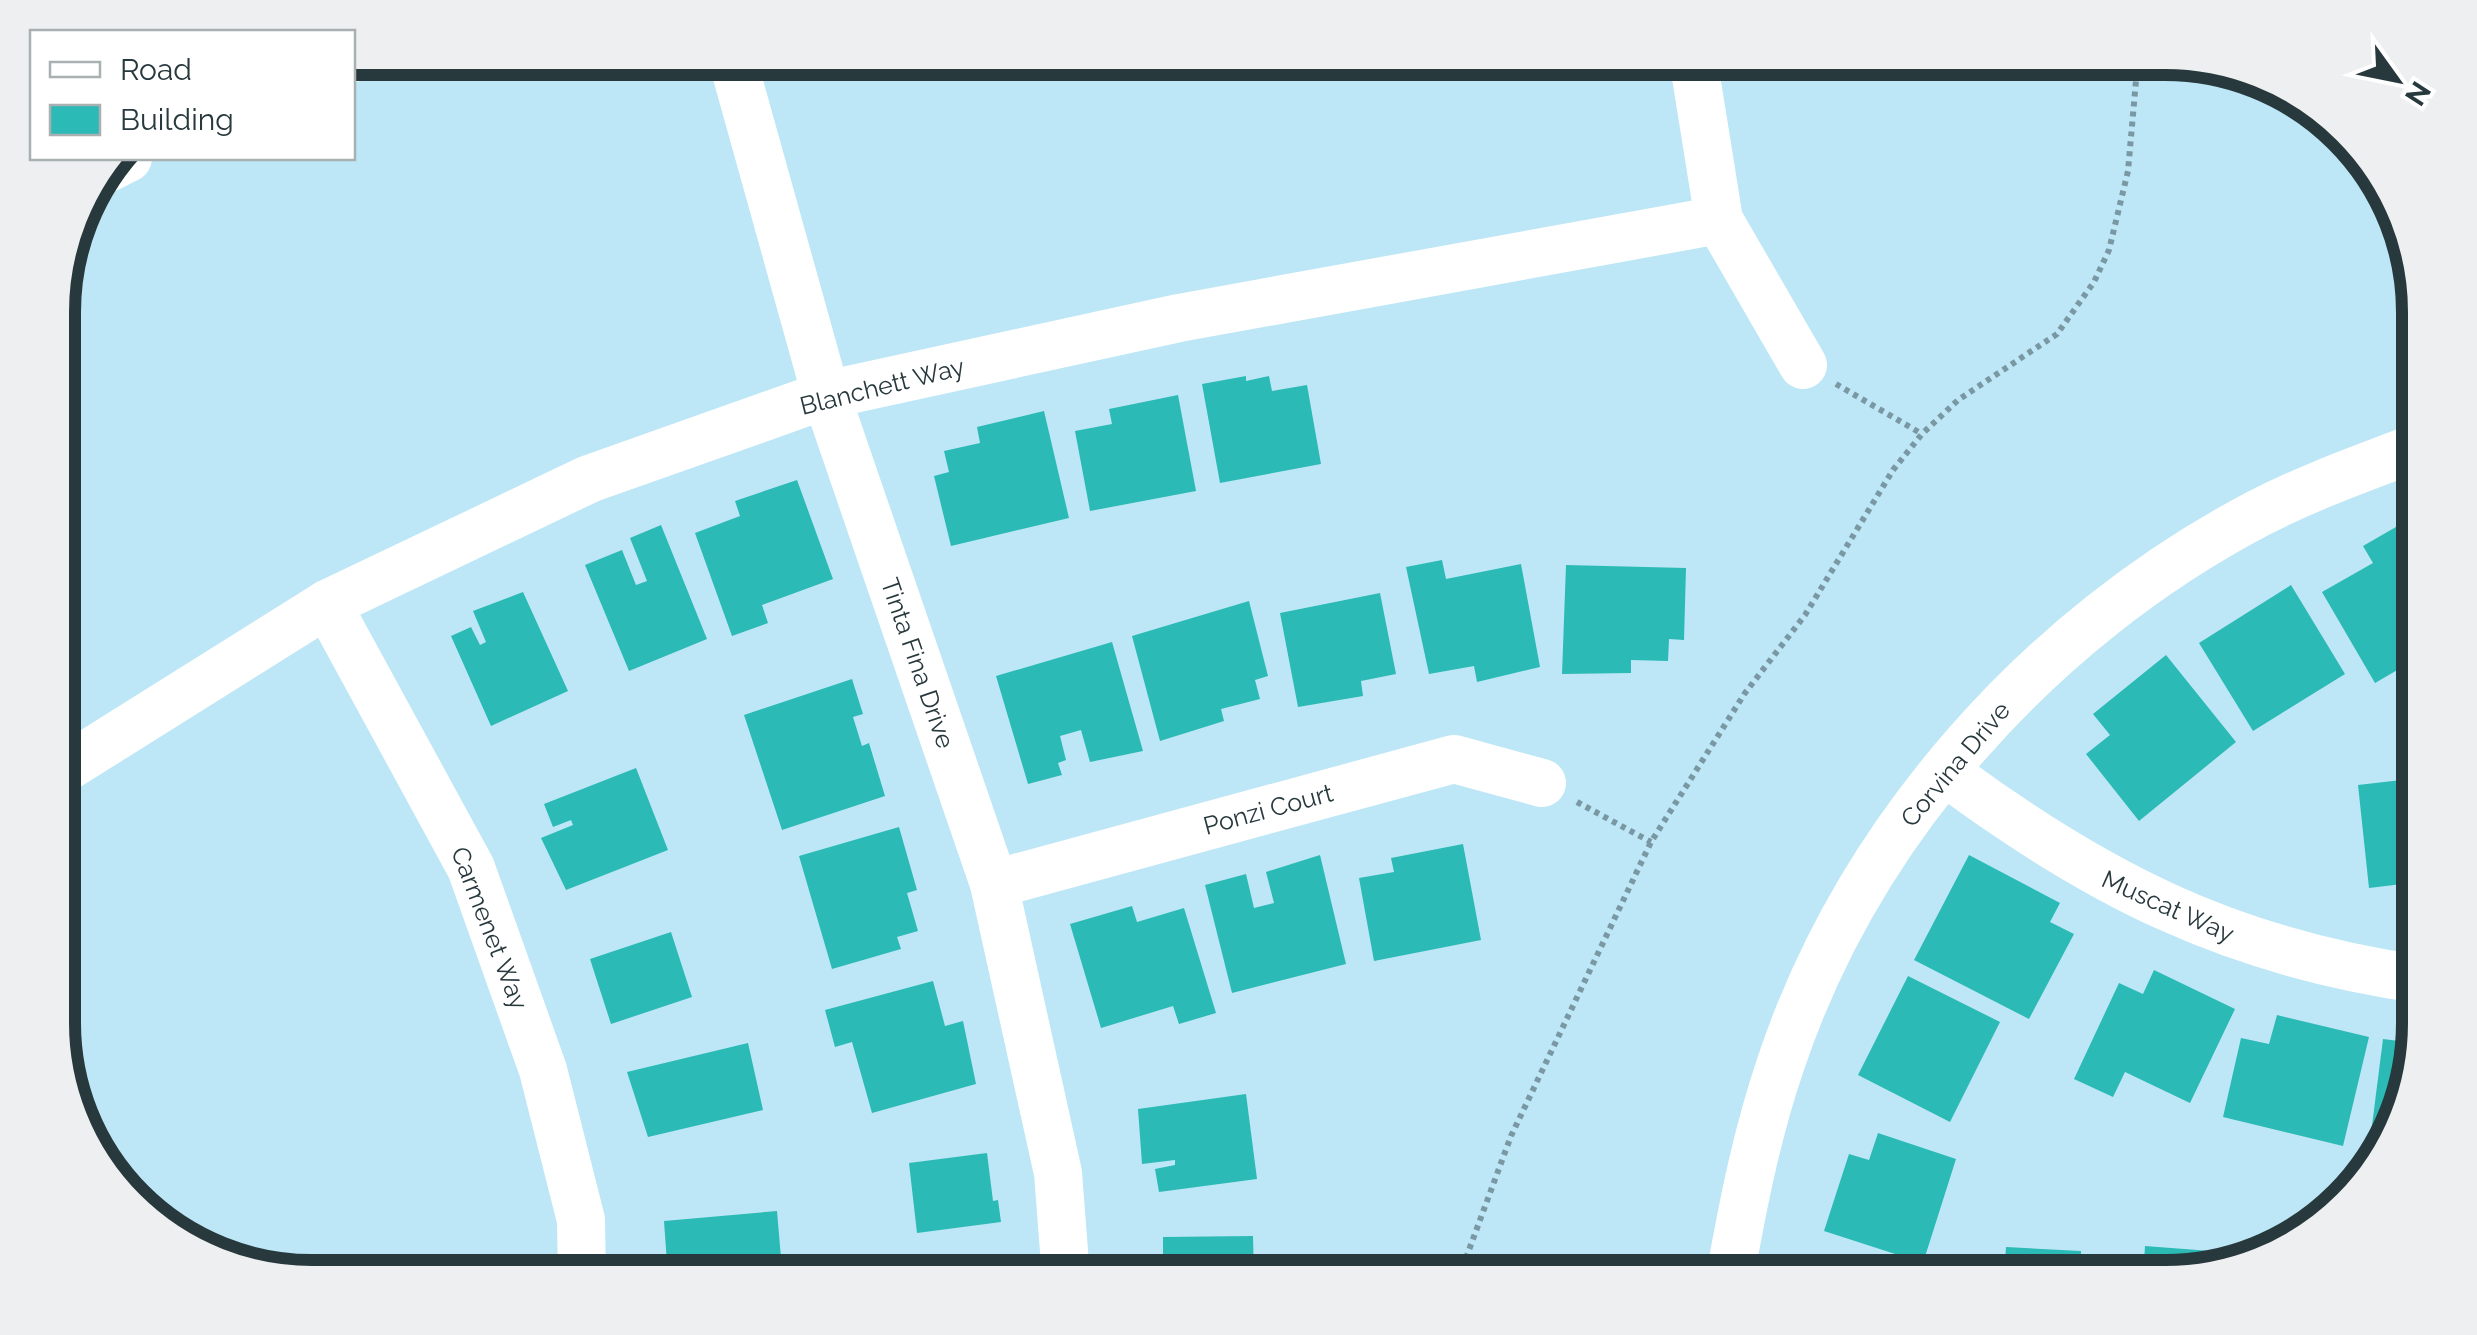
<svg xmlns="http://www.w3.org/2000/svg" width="2477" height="1335" font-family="Raleway,sans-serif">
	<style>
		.building { fill: #2bbab5 }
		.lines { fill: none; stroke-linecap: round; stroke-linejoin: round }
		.path { stroke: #7a98a3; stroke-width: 6; stroke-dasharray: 5 5; stroke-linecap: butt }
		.minor { stroke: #fff; stroke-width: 48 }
		.labels { text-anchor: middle; stroke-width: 8; stroke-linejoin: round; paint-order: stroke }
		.street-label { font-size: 25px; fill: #28393e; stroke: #fff }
		.rim { fill: none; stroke: #28393e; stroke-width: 12 }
	</style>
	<rect width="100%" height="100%" fill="#bde7f6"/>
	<!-- building -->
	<g class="building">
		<path d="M1246 376V381L1269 376 1272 391 1307 385 1321 464 1220 483 1202 384Z"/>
		<path d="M1178 395 1196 491 1090 511 1075 431 1112 424 1109 409Z"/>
		<path d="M1044 411 1069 518 951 546 934 476 949 472 944 451 980 443 977 427Z"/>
		<path d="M797 480 833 579 762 605 768 623 732 636 695 533 740 516 735 501Z"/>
		<path d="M2415 516 2418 634 2411 638 2418 658 2375 683 2322 592 2373 563 2363 546Z"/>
		<path d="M661 525 707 639 629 671 585 565 622 550 636 585 647 581 630 538Z"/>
		<path d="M1442 560 1446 579 1521 564 1540 667 1477 682 1474 666 1429 674 1406 567Z"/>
		<path d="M1566 565 1686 568 1684 640 1669 639 1668 661 1631 660V673L1562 674Z"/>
		<path d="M2291 585 2345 674 2253 731 2199 643Z"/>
		<path d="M523 592 568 691 491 726 451 636 471 627 480 645 486 642 473 611Z"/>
		<path d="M1380 593 1396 674 1361 681 1363 696 1298 707 1280 613Z"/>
		<path d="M1249 601 1268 676 1255 680 1260 699 1221 709 1224 721 1160 741 1132 636Z"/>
		<path d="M1112 642 1143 751 1090 762 1081 730 1060 736 1066 760 1058 763 1062 775 1028 784 996 676Z"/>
		<path d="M2166 655 2236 742 2139 821 2086 754 2110 735 2093 714Z"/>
		<path d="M852 679 863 714 853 717 862 746 869 743 885 796 782 830 744 715Z"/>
		<path d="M636 768 668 850 566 890 541 838 573 825 571 820 553 827 544 804Z"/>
		<path d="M2419 778V882L2369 888 2358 785Z"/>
		<path d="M899 827 917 890 907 893 918 931 897 937 901 949 832 969 799 856Z"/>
		<path d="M1463 844 1481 940 1374 961 1359 878 1394 872 1391 858Z"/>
		<path d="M1320 855 1346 964 1232 993 1205 885 1246 874 1254 908 1274 903 1266 872Z"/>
		<path d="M1969 855 2060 903 2050 922 2074 934 2029 1019 1914 960Z"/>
		<path d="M1132 906 1137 922 1184 908 1216 1013 1179 1024 1173 1006 1101 1028 1070 924Z"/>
		<path d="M671 932 692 997 611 1024 590 959Z"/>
		<path d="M2154 970 2235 1009 2190 1103 2125 1072 2113 1097 2074 1079 2119 983 2143 994Z"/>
		<path d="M1908 976 2000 1022 1950 1122 1858 1075Z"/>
		<path d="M933 981 945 1026 963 1021 976 1084 872 1113 852 1042 835 1047 825 1010Z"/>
		<path d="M2277 1015 2369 1037 2343 1146 2223 1117 2241 1038 2269 1044Z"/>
		<path d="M2383 1039 2415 1043 2393 1136 2374 1157H2368Z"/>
		<path d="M748 1043 763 1110 648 1137 627 1072Z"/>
		<path d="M1246 1094 1257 1179 1159 1192 1155 1169 1175 1165V1160L1142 1164 1138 1109Z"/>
		<path d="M1878 1133 1956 1159 1923 1263 1824 1231 1849 1154 1869 1160Z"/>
		<path d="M987 1153 993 1201 998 1200 1001 1222 917 1233 909 1163Z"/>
		<path d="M777 1211 781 1258 761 1260 762 1277H668L664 1221Z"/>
		<path d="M1253 1236 1254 1277H1154V1267H1163V1237Z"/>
		<path d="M2145 1246 2250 1254 2181 1277H2143Z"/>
		<path d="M2006 1247 2081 1251 2080 1277H2004Z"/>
		<path d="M1847 1260 1934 1275V1277H1843Z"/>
	</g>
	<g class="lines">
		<!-- path -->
		<g class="path">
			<path d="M1836 384 1922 434"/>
			<path d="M1577 802 1651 842"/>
			<path d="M1459 1277 1511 1136 1651 842 1745 693 1805 615 1893 470 1922 434 1958 400 2057 334 2094 282 2109 250 2128 171 2138 58"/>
		</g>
		<!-- minor -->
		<g class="minor">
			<path d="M352 58H354"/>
			<path d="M732 58 826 395 994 884 1058 1173 1066 1277"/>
			<path d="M1693 58 1719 220 1803 365"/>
			<path d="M108 168 128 158"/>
			<path d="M327 604 471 868 543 1070 581 1220 582 1277"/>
			<path d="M1944 771C2096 884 2230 952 2419 979"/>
			<path d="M59 772 327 604 589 479 826 395 1179 318 1719 220"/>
			<path d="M994 884 1454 759 1542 783"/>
			<path d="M1730 1277C1743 1204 1757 1133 1781 1063 1859 830 2040 628 2257 514 2309 487 2363 468 2418 447"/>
		</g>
	</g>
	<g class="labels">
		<!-- street labels -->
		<g class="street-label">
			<text transform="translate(882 386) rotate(-14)" y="9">Blanchett Way</text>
			<text transform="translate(918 663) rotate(71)" y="9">Tinta Fina Drive</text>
			<text transform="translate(1955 764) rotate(-50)" y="9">Corvina Drive</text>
			<text transform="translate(1268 809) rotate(-15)" y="9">Ponzi Court</text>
			<text transform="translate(2168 906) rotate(24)" y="9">Muscat Way</text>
			<text transform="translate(490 928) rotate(69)" y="9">Carmenet Way</text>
		</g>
	</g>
	<!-- crop -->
	<path d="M0 0H2477V1335H0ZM312 75H2165A237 237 0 0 1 2402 312V1023A237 237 0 0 1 2165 1260H312A237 237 0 0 1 75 1023V312A237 237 0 0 1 312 75Z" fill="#eeeff0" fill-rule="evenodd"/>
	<path class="rim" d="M312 75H2165A237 237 0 0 1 2402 312V1023A237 237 0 0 1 2165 1260H312A237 237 0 0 1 75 1023V312A237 237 0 0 1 312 75Z"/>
	<!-- legend -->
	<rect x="30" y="30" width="325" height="130" fill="#ffffff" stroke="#a9b0b2" stroke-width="2.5"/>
	<rect x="50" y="62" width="50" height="15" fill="#ffffff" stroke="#a9b0b2" stroke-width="2.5"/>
	<text x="120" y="80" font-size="30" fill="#28393e">Road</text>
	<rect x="50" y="105" width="50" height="30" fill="#2bbab5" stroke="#a9b0b2" stroke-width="2.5"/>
	<text x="120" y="130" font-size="30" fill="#28393e">Building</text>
	<!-- north arrow -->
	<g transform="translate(2397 80) rotate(123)" stroke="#ffffff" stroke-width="8" paint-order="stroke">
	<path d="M0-8L18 38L0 25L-18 38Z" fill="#28393e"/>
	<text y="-15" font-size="28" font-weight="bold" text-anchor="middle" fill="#28393e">N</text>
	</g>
</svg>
